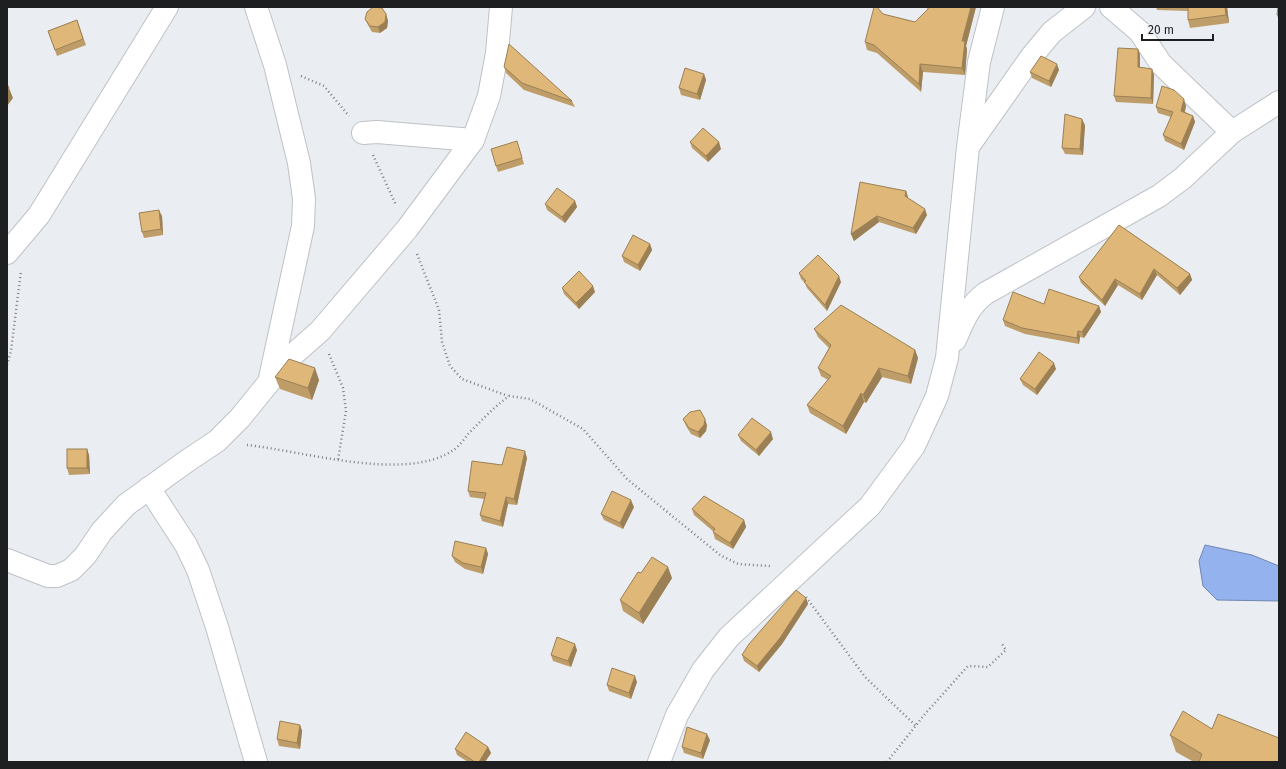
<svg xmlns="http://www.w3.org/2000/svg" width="1286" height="769" font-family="'Fira Sans',sans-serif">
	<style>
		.water { fill: #94b2ed; stroke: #7186b0 }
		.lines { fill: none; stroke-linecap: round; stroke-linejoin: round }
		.minor-casing { stroke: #bec1c6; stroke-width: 24 }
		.path { stroke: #7d7f83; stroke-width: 2.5; stroke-dasharray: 1 3; stroke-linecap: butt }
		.minor { stroke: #fff; stroke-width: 22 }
		.wall { fill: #bf9d68 }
		.shaded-wall { fill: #9b8055 }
		.building { fill: #deb779; stroke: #9b8055 }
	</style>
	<rect width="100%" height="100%" fill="#eaeef3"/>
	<!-- water -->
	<path class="water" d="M1205 545 1252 555 1279 566V601L1217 600 1203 586 1199 561Z"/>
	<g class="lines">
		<!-- minor casing -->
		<g class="minor-casing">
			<g id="minor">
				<path d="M256 7 275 65 299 163 304 199 303 226 270 378"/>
				<path d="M1111 7 1140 32 1161 64 1232 132"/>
				<path d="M363 133 377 132 473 140"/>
				<path d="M970 144 1032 56 1052 32 1084 7"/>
				<path d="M7 253 39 215 167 7"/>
				<path d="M955 340C963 322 969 305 986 293L1159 196 1183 178 1232 132 1279 102"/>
				<path d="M149 488 186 545 198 570 217 627 256 762"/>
				<path d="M7 560 48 576H57L71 570 85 556 102 531 126 505 187 461 217 441 240 418 287 360 320 331 407 229 473 140 489 96 497 53 501 7"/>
				<path d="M659 762 677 715 703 670 729 637 870 506 914 446 937 396 947 358 968 147 979 62 993 7"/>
			</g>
		</g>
		<!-- path -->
		<g class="path">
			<path d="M301 76 324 86 349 116"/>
			<path d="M373 155 396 205"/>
			<path d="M417 254 439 310 442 342 450 366 462 379 508 396"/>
			<path d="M329 354 343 388 346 411 338 460"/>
			<path d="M7 365 11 351 21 271"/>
			<path d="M247 445C303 451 404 482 452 451 459 447 464 439 469 433 482 420 494 407 509 396L530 399 583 429 627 479 720 555 738 564 770 566"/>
			<path d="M806 597 865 677 916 726"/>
			<path d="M887 762 925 714 968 666 988 667 1006 650 1002 644"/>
		</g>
		<!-- minor -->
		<use href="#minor" class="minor"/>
	</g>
	<!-- wall -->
	<g class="wall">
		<path d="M928 7H976L966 46 967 49 965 75 923 72 921 92 877 53 867 50 865 42 883 14 915 22 928 9Z"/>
		<path d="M1156 7H1227L1229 23 1190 28 1188 20V11L1157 10Z"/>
		<path d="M1279 7V21L1277 15Z"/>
		<path d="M386 14 388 21 387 28 380 33 372 32 368 25 365 19Z"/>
		<path d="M77 20 86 45 57 56 48 31Z"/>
		<path d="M1138 49 1140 55V67L1152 69 1154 75 1153 104 1116 102 1114 96Z"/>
		<path d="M504 67 572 101 575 107 524 90 506 73Z"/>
		<path d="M1059 70 1051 87 1032 78 1030 72Z"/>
		<path d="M704 74 706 80 700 100 681 95 679 88Z"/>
		<path d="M1186 106 1185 112 1193 116 1195 122 1184 150 1165 141 1163 135 1171 117 1158 113 1156 107Z"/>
		<path d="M1085 125 1083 155 1065 154 1062 148Z"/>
		<path d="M690 142 721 149 708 162 692 148Z"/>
		<path d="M519 147 524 164 498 172 496 166Z"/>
		<path d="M906 191 908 198 927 215 916 234 879 222 854 241 851 234Z"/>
		<path d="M575 201 577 207 565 223 547 210 545 204Z"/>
		<path d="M162 216 163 235 144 238 142 232Z"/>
		<path d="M1119 225 1190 274 1192 280 1180 295 1157 275 1142 300 1118 285 1105 306 1081 283 1079 277Z"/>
		<path d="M650 244 652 250 640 271 624 262 622 256Z"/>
		<path d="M799 273 841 282 827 311 807 288 805 283 801 279Z"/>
		<path d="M562 288 595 292 579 309 564 294Z"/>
		<path d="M1044 304 1099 306 1101 312 1084 338 1080 337 1079 344 1025 334 1005 326 1003 320Z"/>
		<path d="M814 329 915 350 918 358 911 384 882 377 866 403 864 402 846 434 810 413 807 405 828 380 821 376 818 368 829 348 818 337Z"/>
		<path d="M1056 369 1037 395 1023 385 1020 379Z"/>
		<path d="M275 377 319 380 312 400 280 389Z"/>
		<path d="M683 419 707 425 706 431 700 438 691 434 686 426Z"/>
		<path d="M738 435 773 439 759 456 741 441Z"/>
		<path d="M87 449 89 455 90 474 69 475 67 468Z"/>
		<path d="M527 458 517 505 508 504 503 527 482 521 480 515 484 499 470 497 468 491 502 465Z"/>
		<path d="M634 507 623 529 604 520 601 514Z"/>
		<path d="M692 509 744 520 746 527 733 549 715 539 713 532H714L694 515Z"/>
		<path d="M486 548 488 554 483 574 465 569 455 562 452 556Z"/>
		<path d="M641 573 672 578 643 624 623 611 620 600Z"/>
		<path d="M806 598 808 604 782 644 759 672 744 661 742 655Z"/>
		<path d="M577 650 571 667 553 661 551 655Z"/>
		<path d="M637 682 631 699 609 691 607 685Z"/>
		<path d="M300 725 302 731 300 749 279 746 277 739Z"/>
		<path d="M1212 729 1279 762H1194L1176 752 1170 735Z"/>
		<path d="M710 740 703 759 684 753 682 747Z"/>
		<path d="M488 747 491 753 485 762H468L457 755 455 749Z"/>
	</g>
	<!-- shaded-wall -->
	<g class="shaded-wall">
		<path d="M971 7H976L966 46 967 49 965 75 962 68V41Z"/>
		<path d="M1225 7H1227L1229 23 1226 15Z"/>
		<path d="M386 14 388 21 387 28 380 33 378 27Z"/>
		<path d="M1138 49 1140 55V73L1138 67Z"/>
		<path d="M920 64 923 72 921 92 919 84Z"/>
		<path d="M1057 64 1059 70 1051 87 1049 81Z"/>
		<path d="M1152 69 1154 75 1153 104 1151 98Z"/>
		<path d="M704 74 706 80 700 100 697 94Z"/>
		<path d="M9 88 13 98 7 106V91Z"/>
		<path d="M1184 99 1186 106 1183 117 1181 111Z"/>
		<path d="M1193 116 1195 122 1184 150 1181 144Z"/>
		<path d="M1082 119 1085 125 1083 155 1080 149Z"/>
		<path d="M719 142 721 149 708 162 706 156Z"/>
		<path d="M906 191 908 197 907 203 905 196Z"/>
		<path d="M575 201 577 207 565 223 562 217Z"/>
		<path d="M925 209 927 215 916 234 913 228Z"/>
		<path d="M159 210 162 216 163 235 161 229Z"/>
		<path d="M877 216 879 222 854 241 851 234Z"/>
		<path d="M650 244 652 250 640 271 638 265Z"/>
		<path d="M1154 269 1157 275 1142 300 1140 294Z"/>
		<path d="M1190 274 1192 280 1180 295 1177 288Z"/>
		<path d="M839 276 841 282 827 311 825 305Z"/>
		<path d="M1115 279 1118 285 1105 306 1102 300Z"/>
		<path d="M593 286 595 292 579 309 576 303Z"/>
		<path d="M1099 306 1101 312 1084 338 1082 332Z"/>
		<path d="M1078 331 1080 337 1079 344 1077 338Z"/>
		<path d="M915 350 918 358 911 384 908 376Z"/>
		<path d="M1054 363 1056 369 1037 395 1035 389Z"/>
		<path d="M315 368 319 380 312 400 308 388Z"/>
		<path d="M879 368 882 377 866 403 863 395Z"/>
		<path d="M861 393 864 402 846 434 843 426Z"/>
		<path d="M705 419 707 425 706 431 700 438 698 432Z"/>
		<path d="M771 432 773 439 759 456 756 450Z"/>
		<path d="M87 449 89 455 90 474 87 468Z"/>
		<path d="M525 451 527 458 517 505 514 499Z"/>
		<path d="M506 497 508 504 503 527 500 521Z"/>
		<path d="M631 500 634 507 623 529 620 523Z"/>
		<path d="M744 520 746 527 733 549 730 543Z"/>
		<path d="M486 548 488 554 483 574 481 567Z"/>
		<path d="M668 567 672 578 643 624 639 613Z"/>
		<path d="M806 598 808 604 782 644 759 672 757 666Z"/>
		<path d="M575 644 577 650 571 667 568 661Z"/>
		<path d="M635 676 637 682 631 699 629 693Z"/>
		<path d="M300 725 302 731 300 749 297 743Z"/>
		<path d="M707 734 710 740 703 759 701 753Z"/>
		<path d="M488 747 491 753 485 762H479Z"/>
	</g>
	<!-- building -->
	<g class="building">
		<path d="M373 7 382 8 386 14 385 22 378 27 370 26 365 19 367 12Z"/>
		<path d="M874 7H877L883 14 915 22 928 9V7H971L962 41H965L962 68 920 64 919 84 874 45 865 42Z"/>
		<path d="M1188 7H1225L1226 15 1188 20Z"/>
		<path d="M1278 7H1279V15H1277Z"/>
		<path d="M77 20 83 39 55 50 48 31Z"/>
		<path d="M509 44 572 101 522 83 504 67Z"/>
		<path d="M1118 48 1138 49V67L1152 69 1151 98 1114 96Z"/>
		<path d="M1041 56 1057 64 1049 81 1030 72Z"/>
		<path d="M685 68 704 74 697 94 679 88Z"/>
		<path d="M7 84 9 88 7 91Z"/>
		<path d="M1162 86 1174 90 1184 99 1181 111 1193 116 1181 144 1163 135 1173 112 1156 107Z"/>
		<path d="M1065 114 1082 119 1080 149 1062 148Z"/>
		<path d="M703 128 719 142 706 156 690 142Z"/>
		<path d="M517 141 522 158 496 166 491 149Z"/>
		<path d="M860 182 906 191 905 196 925 209 913 228 877 216 851 234Z"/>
		<path d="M557 188 575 201 562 217 545 204Z"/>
		<path d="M159 210 161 229 142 232 139 213Z"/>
		<path d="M1119 225 1190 274 1177 288 1154 269 1140 294 1115 279 1102 300 1079 277Z"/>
		<path d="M633 235 650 244 638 265 622 256Z"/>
		<path d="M818 255 839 276 825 305 804 282 806 281 799 273Z"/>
		<path d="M579 271 593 286 576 303 562 288Z"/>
		<path d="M1049 289 1099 306 1082 332 1078 331 1077 338 1022 328 1003 320 1013 292 1044 304Z"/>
		<path d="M841 305 915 350 908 376 879 368 863 395 861 393 843 426 807 405 831 376 818 368 831 345 814 329Z"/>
		<path d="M1039 352 1054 363 1035 389 1020 379Z"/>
		<path d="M289 359 315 368 308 388 275 377Z"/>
		<path d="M700 410 705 419 704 425 698 432 689 428 683 419 690 412Z"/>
		<path d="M752 418 771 432 756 450 738 435Z"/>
		<path d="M507 447 525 451 514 499 506 497 500 521 480 515 486 493 468 491 472 461 502 465Z"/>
		<rect x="67" y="449" width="20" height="19"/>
		<path d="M612 491 631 500 620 523 601 514Z"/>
		<path d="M704 496 744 520 730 543 713 532 715 529 692 509Z"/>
		<path d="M455 541 486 548 481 567 463 563 452 556Z"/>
		<path d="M652 557 668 567 639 613 620 600 638 572 641 573Z"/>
		<path d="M796 590 806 598 780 638 757 666 742 655 749 644Z"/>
		<path d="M557 637 575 644 568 661 551 655Z"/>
		<path d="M612 668 635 676 629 693 607 685Z"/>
		<path d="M1183 711 1212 729 1218 714 1279 738V762H1199L1202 754 1170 735Z"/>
		<path d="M280 721 300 725 297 743 277 739Z"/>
		<path d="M687 727 707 734 701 753 682 747Z"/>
		<path d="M466 732 488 747 479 762H475L455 749Z"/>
	</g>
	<!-- border -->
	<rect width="1286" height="769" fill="none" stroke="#1e1f21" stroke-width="16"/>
	<!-- scale -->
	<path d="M1142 34v6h71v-6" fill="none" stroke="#1e1f21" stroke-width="2"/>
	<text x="1148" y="34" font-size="12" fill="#1e1f21" stroke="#eaeef3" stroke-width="3" paint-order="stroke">20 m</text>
</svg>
